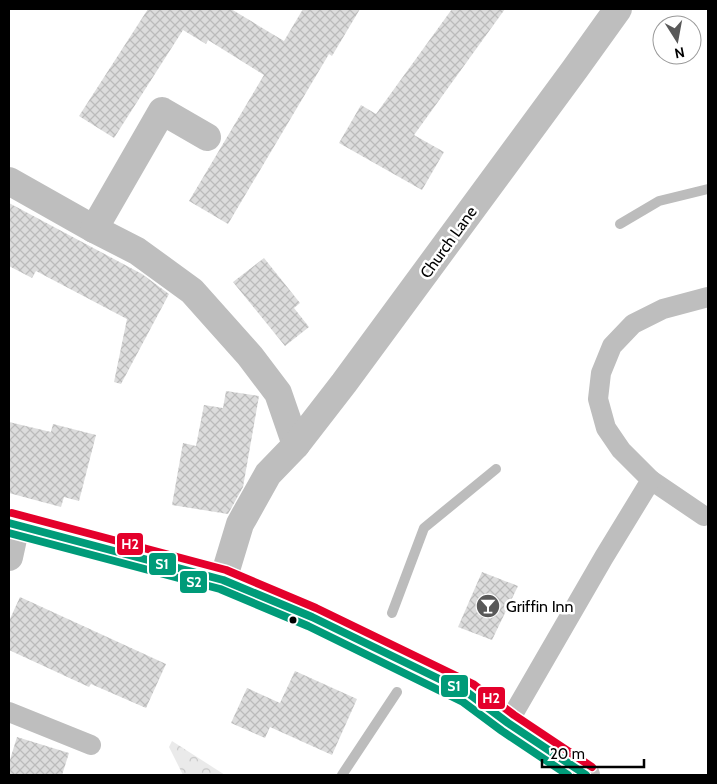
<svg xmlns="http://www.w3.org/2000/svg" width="717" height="784" font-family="Cabin,sans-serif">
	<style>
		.forest { fill: url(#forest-crowns) }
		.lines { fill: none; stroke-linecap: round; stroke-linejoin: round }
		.stream { stroke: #bcbcbc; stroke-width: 10 }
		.building { fill: url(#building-cross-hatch) }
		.service { stroke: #bebebe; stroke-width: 20 }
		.minor { stroke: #bebebe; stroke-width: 28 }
		.secondary { stroke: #c1c1c1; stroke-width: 28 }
		.bus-1-casing { stroke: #fff; stroke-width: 11 }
		.bus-2-casing { stroke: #fff; stroke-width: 11 }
		.bus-3-casing { stroke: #fff; stroke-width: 11 }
		.bus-1 { stroke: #009b79; stroke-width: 8 }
		.bus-2 { stroke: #009b79; stroke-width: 8 }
		.bus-3 { stroke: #e4002b; stroke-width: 8 }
		.bus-dot { fill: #000; stroke: #fff; stroke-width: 2 }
		.labels { text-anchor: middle; stroke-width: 5; stroke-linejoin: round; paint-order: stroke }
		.street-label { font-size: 16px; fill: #000; stroke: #fff }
		.poi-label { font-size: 16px; fill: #000; stroke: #fff; text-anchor: start }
		.line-badge { stroke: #fff; stroke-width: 2 }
		.badge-label { font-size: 14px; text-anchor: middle; font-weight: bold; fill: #fff }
	</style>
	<defs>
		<pattern id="forest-crowns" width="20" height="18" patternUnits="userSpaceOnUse" patternTransform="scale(1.25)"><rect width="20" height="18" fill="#eaeaea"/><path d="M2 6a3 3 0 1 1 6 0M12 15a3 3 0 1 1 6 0" fill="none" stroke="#c7c7c7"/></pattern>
		<pattern id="building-cross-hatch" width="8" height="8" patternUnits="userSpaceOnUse" patternTransform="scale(1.25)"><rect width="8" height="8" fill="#dcdcdc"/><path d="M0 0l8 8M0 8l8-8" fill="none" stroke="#bbb"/></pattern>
	</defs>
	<rect width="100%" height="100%" fill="#fff"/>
	<!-- forest -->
	<path class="forest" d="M172 741 225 775H183L169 747Z"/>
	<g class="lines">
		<!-- stream -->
		<g class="stream">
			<path d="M620 224 659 201 708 189"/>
			<path d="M392 613 424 528 496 469"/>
			<path d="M342 775 397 692"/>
		</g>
	</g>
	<!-- building -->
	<g class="building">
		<path d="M148 9H231L284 41 303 9H360L332 56 329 54 228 224 189 201 264 75 208 40 206 44 183 30 114 138 79 116Z"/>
		<path d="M452 9H505L414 135 444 152 422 190 339 143 361 105 376 114Z"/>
		<path d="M9 203 142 274 169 294 121 384 114 382 127 319 36 271 32 278 9 266Z"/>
		<path d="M264 258 300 303 294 308 309 327 285 346 233 282Z"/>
		<path d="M226 391 259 396 243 487 228 514 172 505 183 443 196 446 204 405 223 408Z"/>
		<path d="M9 422 51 432 53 424 96 435 79 501 64 497 61 507 9 493Z"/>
		<path d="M482 572 518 586 492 640 458 627Z"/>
		<path d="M20 597 166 664 146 708 91 684 89 687 9 650V621Z"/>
		<path d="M295 671 357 699 332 755 270 727 265 738 231 723 247 688 280 703Z"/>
		<path d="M17 737 69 753 62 775H9V763Z"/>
	</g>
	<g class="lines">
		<!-- service -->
		<g class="service">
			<path d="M651 480 704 516"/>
			<path d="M9 712 91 745"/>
			<path d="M508 723 604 557 651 480 621 450 606 428 598 399 601 373 612 346 633 324 663 309 708 297"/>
		</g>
		<!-- minor -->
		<g class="minor">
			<path d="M9 181 94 229 137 251 192 291 250 356 278 393 296 445"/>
			<path d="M94 229 162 111 207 137"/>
			<path d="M9 557 16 525"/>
			<path d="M223 580 240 524 268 474 296 445 344 383 575 69 618 9"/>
		</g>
		<!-- secondary -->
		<path class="secondary" d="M9 523 223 580 312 617 468 693 508 723 586 775"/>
		<!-- bus-1 casing -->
		<g class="bus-1-casing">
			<path id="bus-1" d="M9 523 223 580 312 617 468 693 508 723 586 775"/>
		</g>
		<!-- bus-2 casing -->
		<g class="bus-2-casing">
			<path id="bus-2" d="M9 533 220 589 308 626 463 702 502 731 568 775"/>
		</g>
		<!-- bus-3 casing -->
		<g class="bus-3-casing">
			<path id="bus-3" d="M12 513 226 570 316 608 473 684 514 715 592 767"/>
		</g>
		<!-- bus-1 -->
		<use href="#bus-1" class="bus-1"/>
		<!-- bus-2 -->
		<use href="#bus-2" class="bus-2"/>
		<!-- bus-3 -->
		<use href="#bus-3" class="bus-3"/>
	</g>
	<!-- icons -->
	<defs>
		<g id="bar-disc" transform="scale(1.25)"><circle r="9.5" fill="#595959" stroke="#fff"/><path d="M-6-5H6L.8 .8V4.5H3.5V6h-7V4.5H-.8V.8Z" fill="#fff"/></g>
	</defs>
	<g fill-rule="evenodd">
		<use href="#bar-disc" x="488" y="606"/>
	</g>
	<!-- markers -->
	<circle class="bus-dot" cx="293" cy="620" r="4.5"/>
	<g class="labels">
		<!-- street labels -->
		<g class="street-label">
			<text transform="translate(448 242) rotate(-54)" y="6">Church Lane</text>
		</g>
		<!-- poi labels -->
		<g class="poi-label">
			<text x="506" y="612">Griffin Inn</text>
		</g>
	</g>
	<g class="line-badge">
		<rect x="116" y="532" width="28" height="24" rx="5" fill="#e4002b"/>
		<rect x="148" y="552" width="29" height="24" rx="5" fill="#009b79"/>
		<rect x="179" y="570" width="29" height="24" rx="5" fill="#009b79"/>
		<rect x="440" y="674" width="29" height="24" rx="5" fill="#009b79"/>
		<rect x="477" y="686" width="29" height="24" rx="5" fill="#e4002b"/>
	</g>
	<g class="badge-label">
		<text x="130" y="549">H2</text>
		<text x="162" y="569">S1</text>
		<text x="194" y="587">S2</text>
		<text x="454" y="691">S1</text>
		<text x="491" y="703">H2</text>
	</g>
	<!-- border -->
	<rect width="717" height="784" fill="none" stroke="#000000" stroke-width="20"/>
	<!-- north arrow -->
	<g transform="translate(677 40) rotate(169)"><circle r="24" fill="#ffffff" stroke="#999999"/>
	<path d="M0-4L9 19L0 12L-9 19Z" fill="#595959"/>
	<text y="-8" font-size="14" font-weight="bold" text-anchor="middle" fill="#000000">N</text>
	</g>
	<!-- scale -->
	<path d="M542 759v8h102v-8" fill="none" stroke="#000000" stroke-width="2.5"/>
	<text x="550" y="759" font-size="15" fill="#000000" stroke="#ffffff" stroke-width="4" paint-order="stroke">20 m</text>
</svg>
